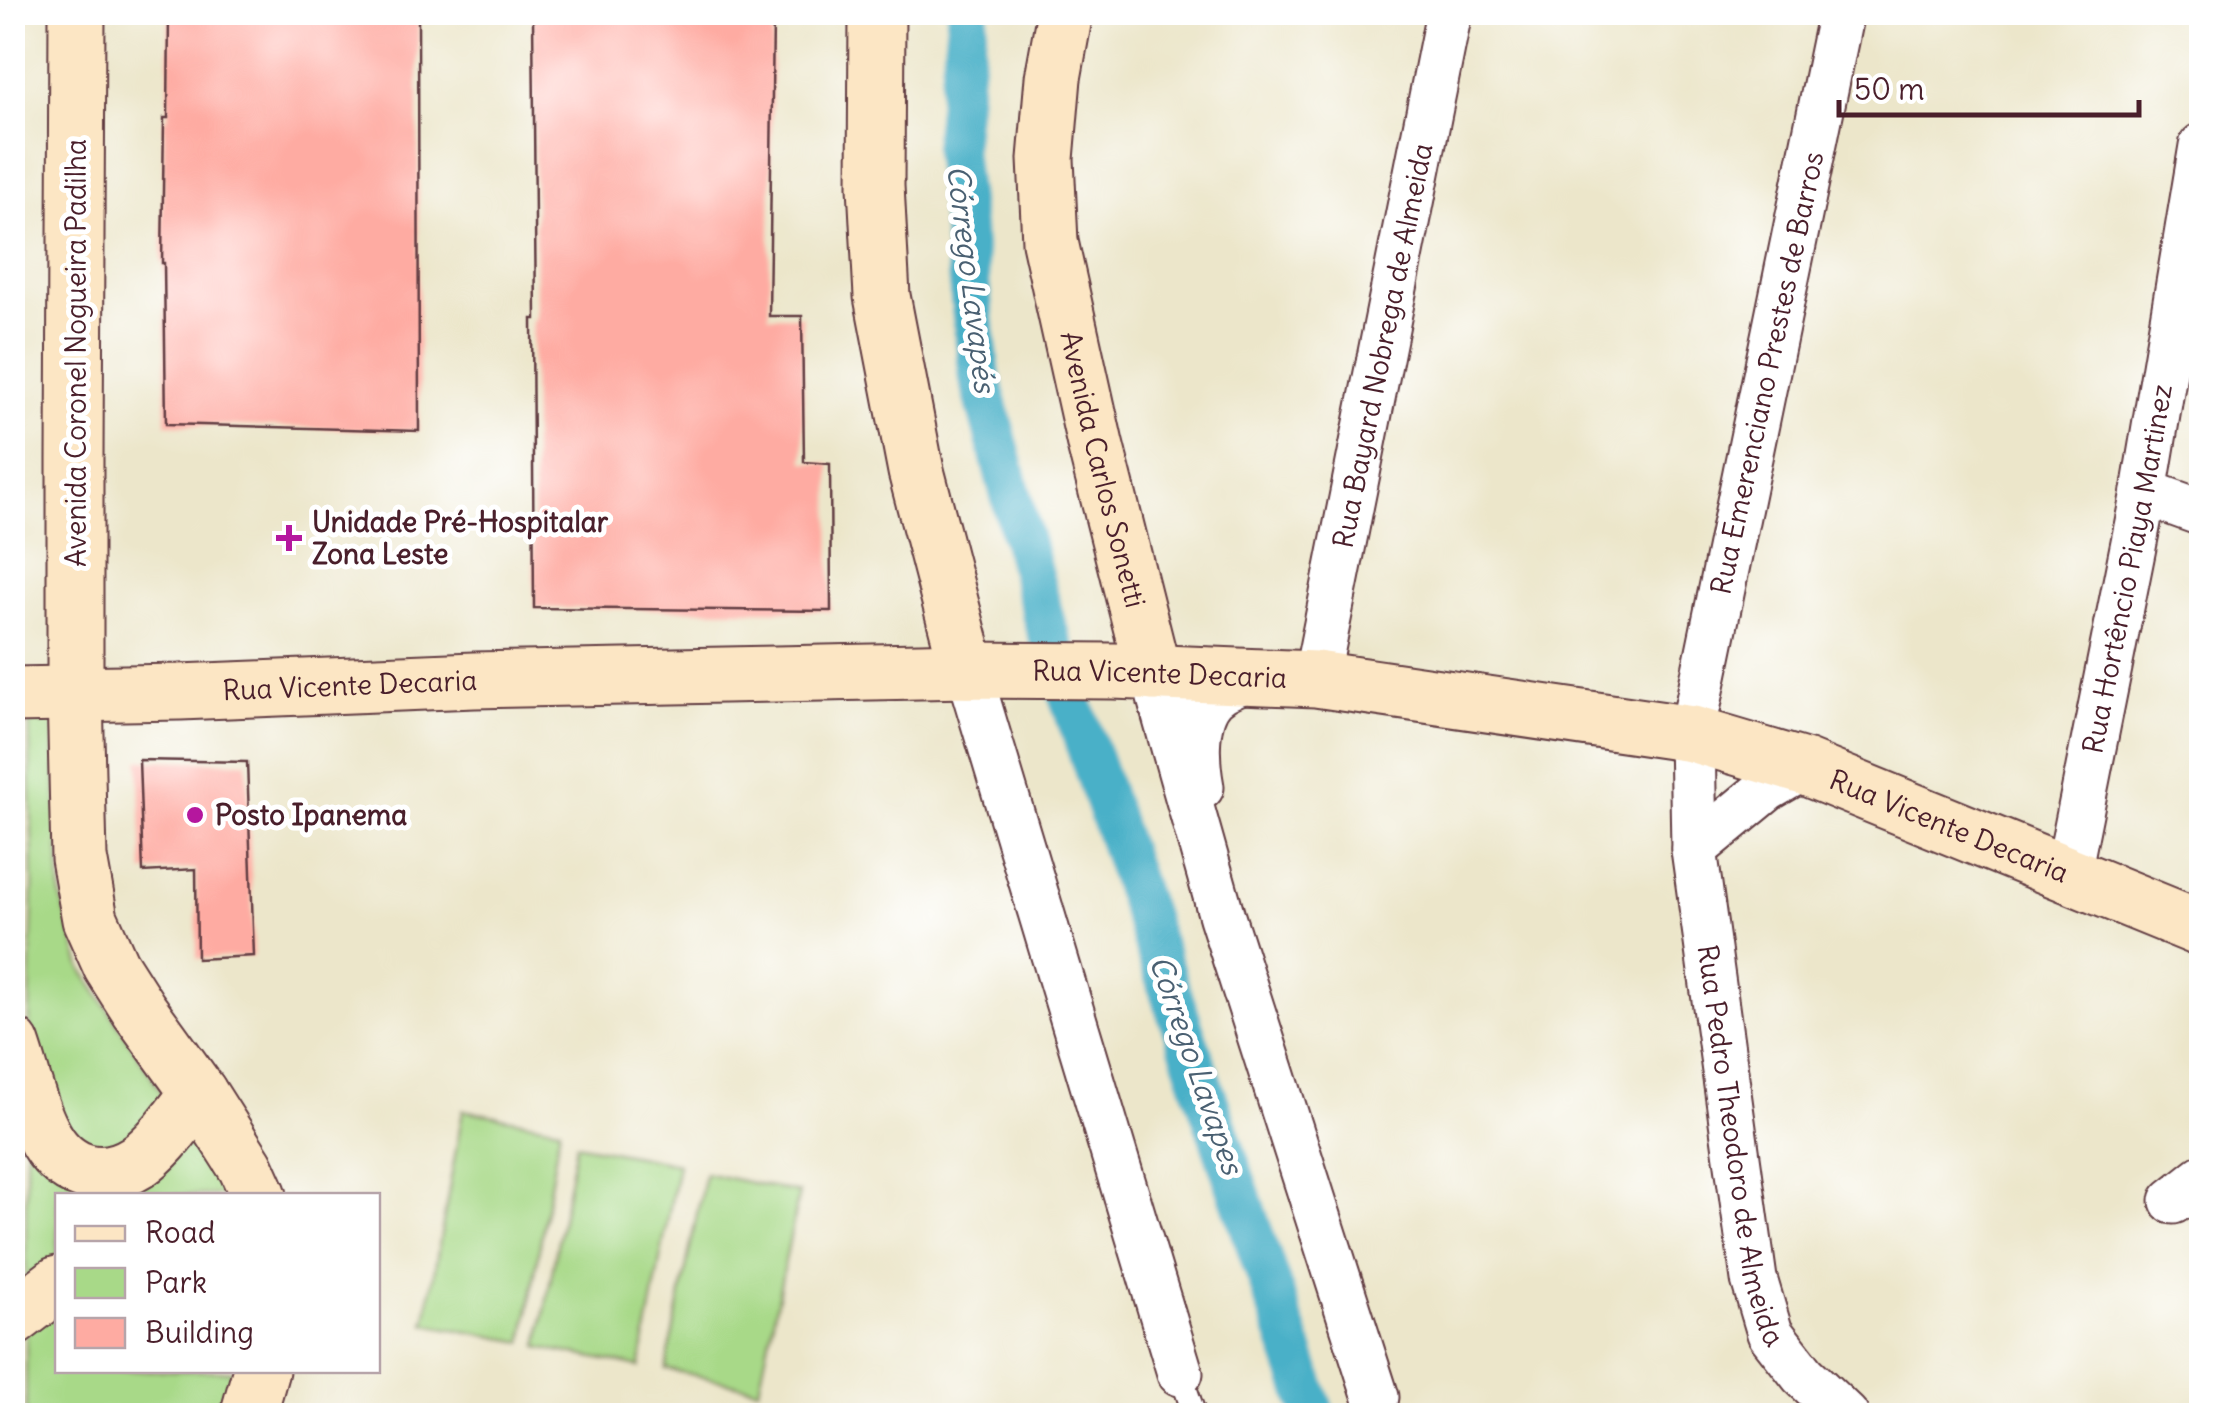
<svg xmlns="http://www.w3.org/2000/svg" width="2214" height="1428" font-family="Delius,sans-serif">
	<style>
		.green { fill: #a8d988; stroke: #797c5a; stroke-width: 2.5 }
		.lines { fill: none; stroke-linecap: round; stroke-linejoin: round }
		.canal { stroke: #49b0c8; stroke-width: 42 }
		.building { fill: #feaba2 }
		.lane-casing { stroke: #623d43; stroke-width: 26 }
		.street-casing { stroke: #623d43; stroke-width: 49 }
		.secondary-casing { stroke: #623d43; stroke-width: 59 }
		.lane { stroke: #fff; stroke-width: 22 }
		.street { stroke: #fff; stroke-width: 45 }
		.secondary { stroke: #fce6c4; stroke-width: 55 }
		.poi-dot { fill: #b5179e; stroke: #fff; stroke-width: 4 }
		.labels { text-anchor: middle; stroke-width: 10; stroke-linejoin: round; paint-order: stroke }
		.street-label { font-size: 28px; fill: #4a1f2b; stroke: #fff }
		.poi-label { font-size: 28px; font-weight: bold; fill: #4a1f2b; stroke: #fff; text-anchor: start }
		.water-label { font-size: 30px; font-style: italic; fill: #4a6072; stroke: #fff }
	</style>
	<rect width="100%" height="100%" fill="#fff"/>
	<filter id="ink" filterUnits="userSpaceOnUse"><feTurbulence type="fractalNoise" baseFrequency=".01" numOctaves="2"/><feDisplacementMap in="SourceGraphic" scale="20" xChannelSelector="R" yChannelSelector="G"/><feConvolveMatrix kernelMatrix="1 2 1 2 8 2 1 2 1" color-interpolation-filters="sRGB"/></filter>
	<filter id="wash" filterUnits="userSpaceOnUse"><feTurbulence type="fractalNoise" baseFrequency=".0048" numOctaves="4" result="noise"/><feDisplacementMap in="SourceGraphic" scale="40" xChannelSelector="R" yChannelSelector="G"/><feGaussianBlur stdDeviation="2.25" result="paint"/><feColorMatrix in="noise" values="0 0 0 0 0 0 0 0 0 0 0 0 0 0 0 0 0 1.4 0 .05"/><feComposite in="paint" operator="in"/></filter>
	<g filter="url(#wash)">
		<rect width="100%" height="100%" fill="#ece6ca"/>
		<!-- green -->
		<g class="green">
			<path d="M29 709 53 711 61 897 81 967 160 1090 210 1151 236 1195 58 1196V1370L235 1371 224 1415 26 1416V1161L33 886Z"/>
			<path d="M463 1110 560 1128 523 1342 425 1324Z"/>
			<path d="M576 1144 678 1164 640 1367 538 1347Z"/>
			<path d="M705 1173 799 1193 759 1389 666 1369Z"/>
		</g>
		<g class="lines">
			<!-- canal -->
			<path class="canal" d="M968 12 954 149 980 378 1045 624 1315 1416"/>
		</g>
		<g id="blocks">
			<!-- building -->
			<g class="building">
				<path d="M169 12H418L419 431 166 424 164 263H162L164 118H168Z"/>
				<path d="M533 17 773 19 769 316H802L804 462 830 464 831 611 534 608 532 319H536Z"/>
				<path d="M139 760 247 762 254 956 197 959 196 869 143 872Z"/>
			</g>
		</g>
	</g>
	<g filter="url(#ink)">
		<use href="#blocks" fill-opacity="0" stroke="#623d43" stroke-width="2.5"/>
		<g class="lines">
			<!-- lane casing -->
			<g class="lane-casing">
				<path id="lane" d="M1180 1373 1195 1416"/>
			</g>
			<!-- street casing -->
			<g class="street-casing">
				<g id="street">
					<path id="s1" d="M1841 12 1692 734 1694 849 1754 1279 1770 1333 1803 1375 1846 1416"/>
					<path d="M2144 492 2202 513"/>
					<path d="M968 670 1180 1373"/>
					<path d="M1153 673 1222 917 1376 1397"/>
					<path id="s2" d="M1316 679 1449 12"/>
					<path d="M1201 787C1196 760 1193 717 1214 696 1227 685 1241 681 1257 677"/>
					<path d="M1694 849 1768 788 1804 767"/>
					<path id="s3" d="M2068 873 2144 492 2202 146"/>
					<path d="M2173 1201 2202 1178"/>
				</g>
			</g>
			<!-- secondary casing -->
			<g class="secondary-casing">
				<g id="secondary">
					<path d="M77 12 75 460V693L79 858 90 919 111 966 139 1010 199 1093 246 1167 259 1196"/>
					<path d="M877 12 876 186 882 296 916 471 968 670"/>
					<path id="s4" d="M1065 12 1053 78 1046 159 1050 242 1095 444 1153 673"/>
					<path id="s5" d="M12 695 180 692 474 680 968 670 1113 671 1316 679 1692 734 1804 767 2202 929"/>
					<path d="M12 1045C22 1073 28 1106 42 1132 61 1171 99 1186 137 1162 162 1145 180 1116 199 1093"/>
					<path d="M12 1319 58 1284"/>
					<path d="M248 1416 261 1370"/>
				</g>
			</g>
			<!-- lane -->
			<use href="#lane" class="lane"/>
			<!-- street -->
			<use href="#street" class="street"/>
			<!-- secondary -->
			<use href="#secondary" class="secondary"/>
		</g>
	</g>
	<!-- markers -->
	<g class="poi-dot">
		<path d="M284 523h10v10h10v10h-10v10h-10v-10h-10v-10h10z"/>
		<circle cx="195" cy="815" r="10"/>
	</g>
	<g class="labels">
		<!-- street labels -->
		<g class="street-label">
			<text dy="10" stroke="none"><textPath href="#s2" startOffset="340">Rua Bayard Nobrega de Almeida</textPath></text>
			<text transform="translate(76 353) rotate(-90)" y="10">Avenida Coronel Nogueira Padilha</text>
			<text transform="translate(1767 373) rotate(-78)" y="10">Rua Emerenciano Prestes de Barros</text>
			<text dy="10" stroke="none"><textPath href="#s4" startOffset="465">Avenida Carlos Sonetti</textPath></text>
			<text dy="10" stroke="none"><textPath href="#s3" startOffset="310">Rua Hortêncio Piaya Martinez</textPath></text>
			<text dy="10" stroke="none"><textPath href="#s5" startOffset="1148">Rua Vicente Decaria</textPath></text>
			<text dy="10" stroke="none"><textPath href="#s5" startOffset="338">Rua Vicente Decaria</textPath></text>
			<text dy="10" stroke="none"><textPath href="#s5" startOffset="1958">Rua Vicente Decaria</textPath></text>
			<text dy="10" stroke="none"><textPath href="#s1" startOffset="1152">Rua Pedro Theodoro de Almeida</textPath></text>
		</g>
		<!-- poi labels -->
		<g class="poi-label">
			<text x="312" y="532">Unidade Pré-Hospitalar<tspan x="312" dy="32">Zona Leste</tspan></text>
			<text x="215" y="825">Posto Ipanema</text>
		</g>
		<!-- water labels -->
		<g class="water-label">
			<text transform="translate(971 279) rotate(83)" y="10">Córrego Lavapés</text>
			<text transform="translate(1196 1065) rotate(71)" y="10">Córrego Lavapes</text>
		</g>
	</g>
	<!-- margin -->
	<rect width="2214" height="1428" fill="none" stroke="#fff" stroke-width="50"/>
	<!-- legend -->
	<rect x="55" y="1193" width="325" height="180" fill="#ffffff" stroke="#b7a5aa" stroke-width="2.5"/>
	<rect x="75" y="1226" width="50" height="15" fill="#fce6c4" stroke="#b7a5aa" stroke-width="2.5"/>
	<text x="145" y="1243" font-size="30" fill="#4a1f2b">Road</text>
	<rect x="75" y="1268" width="50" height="30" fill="#a8d988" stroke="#b7a5aa" stroke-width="2.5"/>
	<text x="145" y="1293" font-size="30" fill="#4a1f2b">Park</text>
	<rect x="75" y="1318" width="50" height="30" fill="#feaba2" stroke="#b7a5aa" stroke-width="2.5"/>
	<text x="145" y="1343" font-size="30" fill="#4a1f2b">Building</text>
	<!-- scale -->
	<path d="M1839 100v15h300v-15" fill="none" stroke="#4a1f2b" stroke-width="5"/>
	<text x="1854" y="100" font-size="30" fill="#4a1f2b" stroke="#ffffff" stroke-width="8" paint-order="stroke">50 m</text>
</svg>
